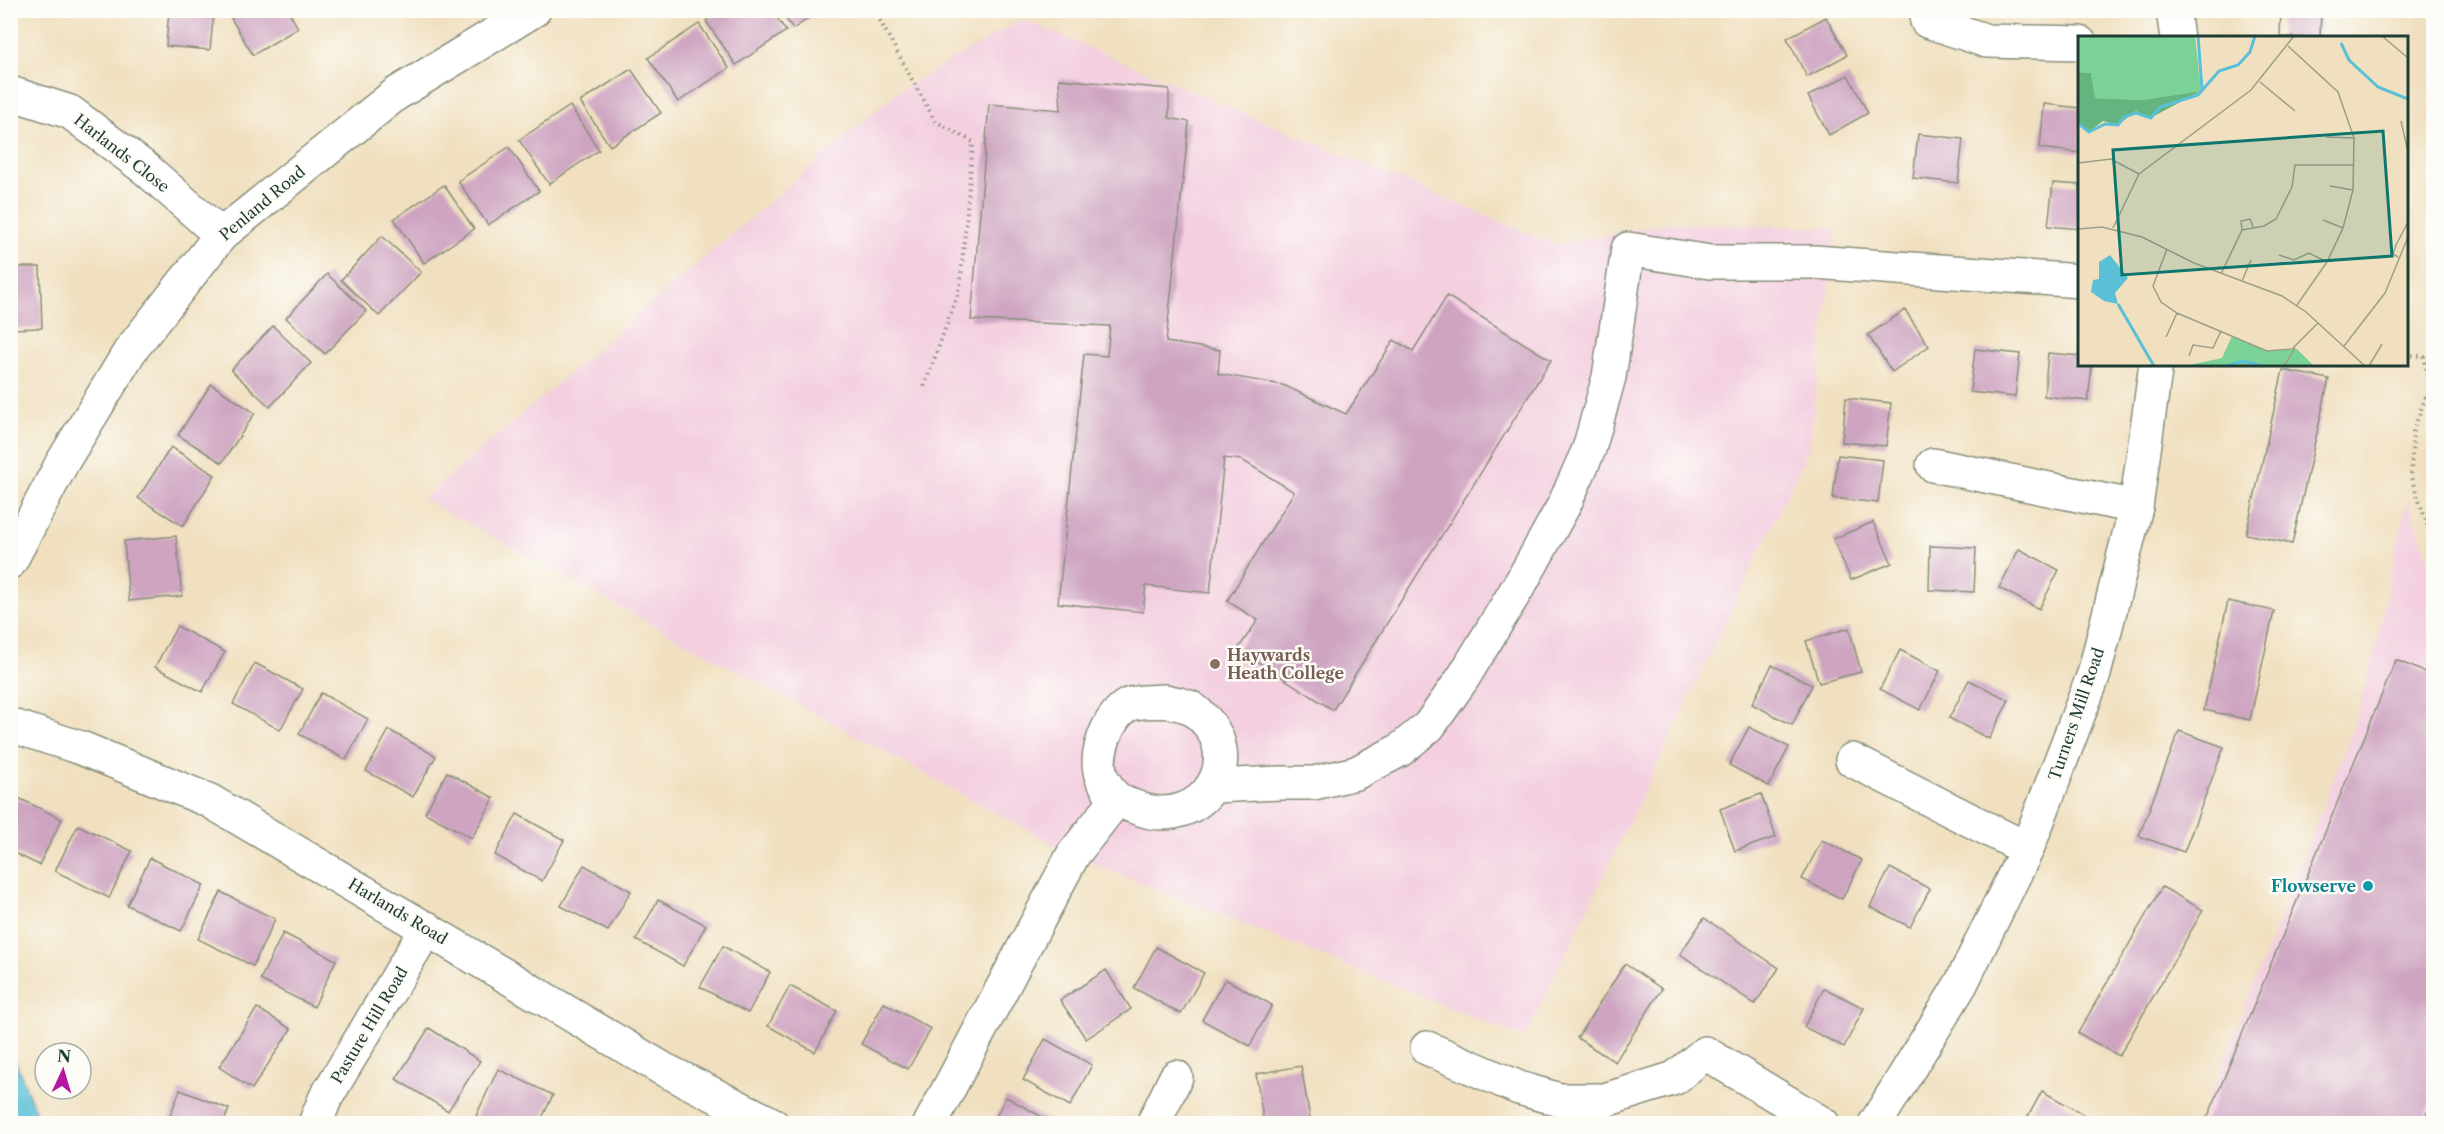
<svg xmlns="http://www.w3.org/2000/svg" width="2444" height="1134" viewBox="0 0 2444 1134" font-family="'Libre Caslon Text',serif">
<rect width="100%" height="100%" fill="#fdfcf7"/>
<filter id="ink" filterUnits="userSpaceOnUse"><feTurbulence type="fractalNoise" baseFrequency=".0167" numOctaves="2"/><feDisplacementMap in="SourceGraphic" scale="12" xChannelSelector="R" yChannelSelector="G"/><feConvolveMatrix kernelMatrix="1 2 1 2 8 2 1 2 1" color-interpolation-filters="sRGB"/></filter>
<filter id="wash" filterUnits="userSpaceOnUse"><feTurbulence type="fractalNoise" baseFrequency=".008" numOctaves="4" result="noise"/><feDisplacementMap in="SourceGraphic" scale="24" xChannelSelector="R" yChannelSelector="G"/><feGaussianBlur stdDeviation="1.35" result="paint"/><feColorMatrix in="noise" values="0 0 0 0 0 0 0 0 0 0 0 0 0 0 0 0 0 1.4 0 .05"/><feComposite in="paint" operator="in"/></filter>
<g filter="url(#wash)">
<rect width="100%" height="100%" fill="#f0e0c0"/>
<!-- built -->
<g fill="#f3cfe0">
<path d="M1022,19L1555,245L1669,223L1836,228L1809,449L1525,1038L1073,855L423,499L899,91Z"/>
<path d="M2407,499L2434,573L2433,1123L2198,1124L2203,1115L2353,729L2375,649Z"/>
</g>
<!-- water -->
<path fill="#59c0d7" stroke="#3c7e86" stroke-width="1.5" d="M10,1055L14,1058L40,1123H11Z"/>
<g id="blocks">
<!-- building -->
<g fill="#cea4c1">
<path d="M169,10H214L210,50L166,46Z"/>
<path d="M226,10H288L298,28L253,55Z"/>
<path d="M721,10H772L786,31L736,65L706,21Z"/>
<path d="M780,10H820L793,29Z"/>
<path d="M2281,10H2321L2320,38L2280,37Z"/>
<path d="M1826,17L1847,55L1807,77L1787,38Z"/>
<path d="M699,24L729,68L678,102L648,58Z"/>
<path d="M631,69L661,113L610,146L580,102Z"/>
<path d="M1848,75L1868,113L1829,135L1808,96Z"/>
<path d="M1059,79L1169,89V118L1189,122L1166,342L1220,350L1218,374L1283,385L1346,414L1394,340L1413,351L1447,296L1551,360L1333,710L1238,649L1258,620L1227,601L1294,492L1242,460L1224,458L1210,593L1146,586L1143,612L1058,603L1084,354L1107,356L1110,326L971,320L989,104L1061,110Z"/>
<path d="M2044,104L2080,108V153L2040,148Z"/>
<path d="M570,106L599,150L549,184L519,140Z"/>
<path d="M1918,134L1963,139L1958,183L1913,178Z"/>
<path d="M509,147L539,191L488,225L458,181Z"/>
<path d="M2053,183L2080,185V229L2048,226Z"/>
<path d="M444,185L474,229L424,263L394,219Z"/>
<path d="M382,236L421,272L379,316L341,280Z"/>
<path d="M10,267H40L42,328L10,329Z"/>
<path d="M327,274L366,311L325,354L286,318Z"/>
<path d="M1905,310L1929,346L1892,372L1868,335Z"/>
<path d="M273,326L311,363L270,407L231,370Z"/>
<path d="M1975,349L2020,354L2015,397L1970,392Z"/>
<path d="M2048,353L2080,356V364H2092L2088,401L2044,396Z"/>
<path d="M2283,370L2329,379L2292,544L2246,534Z"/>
<path d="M211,384L255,413L222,463L178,435Z"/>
<path d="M1846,398L1891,403L1886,446L1842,442Z"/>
<path d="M171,447L215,475L183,526L138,498Z"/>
<path d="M1838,455L1883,460L1878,503L1833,498Z"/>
<path d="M1873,522L1892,563L1851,580L1833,539Z"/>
<path d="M176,536L182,596L129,601L124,541Z"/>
<path d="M1930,546L1976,548L1974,592L1929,590Z"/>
<path d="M2019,549L2059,570L2039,609L1999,588Z"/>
<path d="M2228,601L2274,611L2250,720L2204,710Z"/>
<path d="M177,626L225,652L202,692L155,667Z"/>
<path d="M1849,628L1861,672L1819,683L1806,641Z"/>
<path d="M1900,650L1940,671L1920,710L1880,689Z"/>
<path d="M2396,660L2434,676V1097L2422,1124H2203L2210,1112Z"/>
<path d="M255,663L303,689L280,730L233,704Z"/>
<path d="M1772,665L1812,685L1792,725L1752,704Z"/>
<path d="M1969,680L2009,700L1989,739L1949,718Z"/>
<path d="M321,693L368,719L346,760L299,734Z"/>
<path d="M1749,727L1789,747L1769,786L1729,765Z"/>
<path d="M389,730L436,756L413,797L366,771Z"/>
<path d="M2179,731L2224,747L2184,852L2139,836Z"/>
<path d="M447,772L494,798L472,838L425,813Z"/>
<path d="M10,794L62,819L39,865L10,851Z"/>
<path d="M1761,794L1776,837L1735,851L1720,809Z"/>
<path d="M517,814L564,840L542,881L495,855Z"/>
<path d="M78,825L132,851L109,898L55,871Z"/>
<path d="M1822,840L1862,860L1842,899L1802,879Z"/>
<path d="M150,858L204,885L181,931L127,905Z"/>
<path d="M584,865L631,891L608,931L561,906Z"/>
<path d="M1890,868L1930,889L1910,927L1870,907Z"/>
<path d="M2162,887L2203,910L2119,1056L2078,1033Z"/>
<path d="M221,892L275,919L253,966L198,939Z"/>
<path d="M658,900L706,925L683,966L636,940Z"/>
<path d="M1704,918L1779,968L1755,1004L1680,954Z"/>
<path d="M283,933L336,960L314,1007L260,980Z"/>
<path d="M723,946L770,972L748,1013L700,987Z"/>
<path d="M1156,947L1204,973L1181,1014L1134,988Z"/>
<path d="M1625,964L1662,989L1615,1062L1577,1038Z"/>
<path d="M1106,970L1131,1009L1086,1039L1060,1000Z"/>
<path d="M1225,979L1272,1005L1250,1046L1202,1020Z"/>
<path d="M790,986L837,1011L815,1052L768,1026Z"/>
<path d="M1824,988L1864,1008L1844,1047L1804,1027Z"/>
<path d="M884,1003L931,1029L908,1069L861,1044Z"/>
<path d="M257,1008L291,1029L252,1089L219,1067Z"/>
<path d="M429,1028L480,1061L448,1111L396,1079Z"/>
<path d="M1045,1039L1092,1065L1070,1106L1023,1080Z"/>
<path d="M1301,1066L1310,1119L1285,1124H1264L1256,1074Z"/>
<path d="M498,1069L553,1095L539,1124H492L476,1116Z"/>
<path d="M180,1090L229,1109L223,1124H167Z"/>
<path d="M2042,1091L2083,1114L2078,1124H2024Z"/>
<path d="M1006,1097L1055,1124H992Z"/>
</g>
</g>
</g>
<g filter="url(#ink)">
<use href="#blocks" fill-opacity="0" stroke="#888e7a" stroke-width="1.5"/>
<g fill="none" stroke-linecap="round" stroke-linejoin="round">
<defs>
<g id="minor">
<path d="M2173,10L2177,38"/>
<path d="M1927,21L1987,41L2080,43"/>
<path d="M10,93L70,112L146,169L221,235"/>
<path d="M1933,465L2136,507"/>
<path d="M10,562L62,463L130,351L221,235L396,94L534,10"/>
<path d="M1165,701C1173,703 1184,704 1191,708C1256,752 1203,836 1135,807C1123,803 1116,800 1109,790C1107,786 1104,782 1102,778C1093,756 1108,716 1128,705C1137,701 1155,702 1165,701Z"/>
<path d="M10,725L81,748L210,801L663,1069L772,1124"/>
<path d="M1852,760L2027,849"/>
<path d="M1215,786L1281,783H1314L1356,773L1400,750L1429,726L1463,678L1523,579L1564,505L1589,449L1609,377L1628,249L1710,262H1814L2080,281"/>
<path d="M1427,1048L1519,1088L1560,1100H1605L1675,1078L1705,1053L1823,1124"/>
<path d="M315,1124L325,1099L427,928"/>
<path d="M930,1124L1073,855L1116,800"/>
<path d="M1153,1124L1176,1077"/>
<path d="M1875,1124L1961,984L2027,849L2094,674L2136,507L2156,364"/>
</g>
</defs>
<!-- minor casing -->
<use href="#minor" stroke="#888e7a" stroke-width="36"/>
<!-- path -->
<g stroke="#888e7a" stroke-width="4" stroke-dasharray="1.5 4.5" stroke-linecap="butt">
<path d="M874,10L935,121L973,142L960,288L924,387"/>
<path d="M2406,355L2424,356L2429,389L2413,430L2411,477L2434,545"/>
</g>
<!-- minor -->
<use href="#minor" stroke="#fff" stroke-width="33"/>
</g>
</g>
<!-- markers -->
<circle fill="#8d6e63" stroke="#fdfcf7" stroke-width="2" cx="1215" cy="664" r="6"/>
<circle fill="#0f9aa8" stroke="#fdfcf7" stroke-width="2" cx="2368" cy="886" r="6"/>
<g text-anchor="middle" stroke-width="5" stroke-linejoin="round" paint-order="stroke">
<!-- street labels -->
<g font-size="16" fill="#1f3d34" stroke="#fdfcf7">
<text transform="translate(122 153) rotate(38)" y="6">Harlands Close</text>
<text transform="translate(262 203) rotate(-40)" y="6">Penland Road</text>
<text transform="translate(2076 714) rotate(-71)" y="6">Turners Mill Road</text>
<text transform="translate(398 911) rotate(31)" y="6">Harlands Road</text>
<text transform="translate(369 1025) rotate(-59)" y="6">Pasture Hill Road</text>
</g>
<!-- education labels -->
<g font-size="16" font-weight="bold" fill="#785e54" stroke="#fdfcf7" text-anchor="start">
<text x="1227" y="661">Haywards<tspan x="1227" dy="18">Heath College</tspan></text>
</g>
<!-- culture labels -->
<g font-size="16" font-weight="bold" fill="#0d838f" stroke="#fdfcf7" text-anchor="end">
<text x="2356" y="892">Flowserve</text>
</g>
</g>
<!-- overview -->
<g transform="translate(2078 36)">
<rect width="330" height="330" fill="#f0e0c0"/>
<path d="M0,0H117L123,55L64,64L16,62L13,37L0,36ZM154,300L189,315L219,313L236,330H107L144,322Z" fill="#7bd297"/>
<path d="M0,36L13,37L17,62L64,64L123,55L78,79L68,82L58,75L40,89L25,85L11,96L0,89Z" fill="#64b480"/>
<path d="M32,219L50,242L37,257L40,268L26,265L13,256L15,244L21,243V226Z" fill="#59c0d7"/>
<path fill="none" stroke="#59c0d7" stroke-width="3" d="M120,0L124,53M263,7L271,24L300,51L330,63M0,87L11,96L27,88L40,89L46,81L58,77L73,82L82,71L120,59L141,35L160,29L172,16L177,0M40,268L76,330M148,330L165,325L185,330"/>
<path fill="none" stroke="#9c9f88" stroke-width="1.5" d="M304,0L330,22M210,10L260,56L276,102L275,154L265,192L249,226L219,269M182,46L217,75M323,85L330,116M248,101L276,102M0,127L33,123L61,138M252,150L275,154M245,184L265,192M35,192L61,138L173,54L216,0M0,193L24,191L64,201L116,227L204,260L228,276L287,330M164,194L186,190L198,183L214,151L217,129H276M89,213L75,250L83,266L99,277L189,315L214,313L240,287M201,219L216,224L231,217L249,226M320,221L315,218L318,209L330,186M143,238L164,194L163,185L172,183L175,191M164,245L173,224M88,301L99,277M266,310L307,257L330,201M111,320L115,309L135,312L143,295M206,330L217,312M291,330L304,308"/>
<path fill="#0f766e" fill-opacity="0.15" stroke="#0f766e" stroke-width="3" d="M305,95L314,220L44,239L35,114Z"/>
<rect width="330" height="330" fill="none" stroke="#1f3d34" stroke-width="3"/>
</g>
<!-- margin -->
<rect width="2444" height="1134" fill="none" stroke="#fdfcf7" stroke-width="36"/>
<!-- north arrow -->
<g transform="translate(63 1071) rotate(4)"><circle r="28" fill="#fdfcf7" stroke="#a4b0a9" stroke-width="1.5"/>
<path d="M0-4.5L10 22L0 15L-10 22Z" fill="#b5179e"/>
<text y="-9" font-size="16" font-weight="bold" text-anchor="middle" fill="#1f3d34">N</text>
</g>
</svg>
